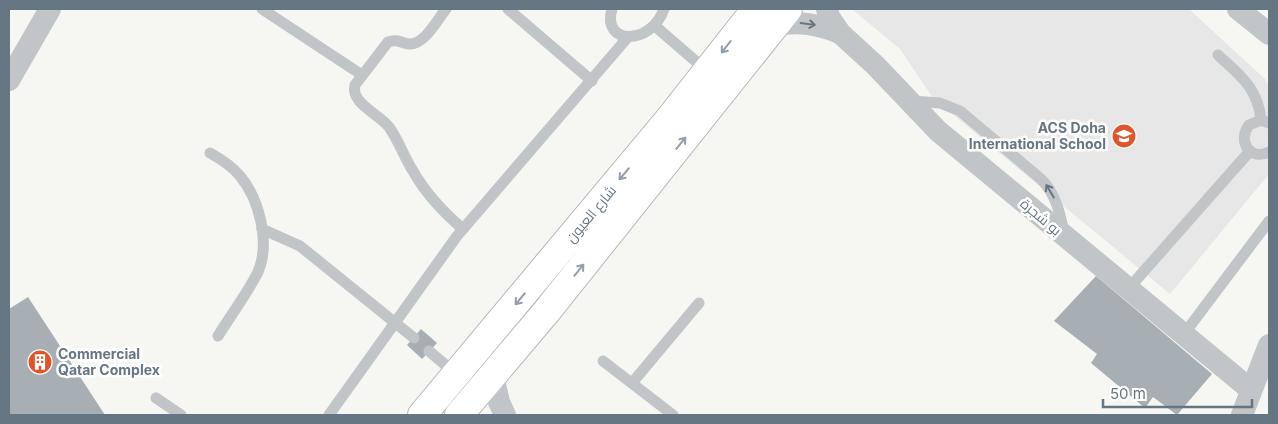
<svg xmlns="http://www.w3.org/2000/svg" width="1278" height="424" viewBox="0 0 1278 424" font-family="Inter,Cairo,sans-serif">
<rect width="100%" height="100%" fill="#f6f6f2"/>
<!-- built -->
<path fill="#e6e7e6" d="M852,9H1189L1266,80L1269,87V174L1170,294L933,98L900,49Z"/>
<!-- building -->
<g fill="#a7afb4">
<path d="M1096,276L1212,374L1177,415L1153,397L1145,408L1091,363L1097,354L1054,321Z"/>
<path d="M28,297L105,415H9V309Z"/>
<path d="M421,329L437,343L422,359L407,345Z"/>
</g>
<g fill="none" stroke-linecap="round" stroke-linejoin="round">
<defs>
<g id="secondary">
<path d="M422,415L671,117L756,9"/>
<path d="M459,415L547,311L788,9"/>
</g>
</defs>
<!-- secondary casing -->
<use href="#secondary" stroke="#b3b8bc" stroke-width="30"/>
<!-- lane -->
<g stroke="#c1c5c8" stroke-width="11">
<path d="M262,9L362,75"/>
<path d="M446,9C437,20 424,46 408,44C400,42 396,39 388,42L355,85C350,103 379,114 389,127C399,141 404,157 413,171C426,194 443,212 463,229"/>
<path d="M508,9L592,81"/>
<path d="M612,9C601,45 651,46 664,9"/>
<path d="M655,26L707,71"/>
<path d="M1218,55C1240,75 1258,88 1261,120"/>
<path d="M911,101L940,103L960,111L1041,179C1056,194 1060,213 1064,233"/>
<path d="M1269,123L1261,120L1249,125C1237,141 1250,161 1269,152"/>
<path d="M210,153C221,159 232,166 240,176C260,200 271,245 257,274C246,295 231,315 218,336"/>
<path d="M262,229L300,246L414,338"/>
<path d="M1129,288L1250,151"/>
<path d="M1184,334L1269,221"/>
<path d="M429,351L456,374"/>
<path d="M603,361L673,415"/>
<path d="M632,383L699,303"/>
<path d="M156,398L181,415"/>
<path d="M329,415L457,236L628,37"/>
</g>
<!-- street -->
<g stroke="#c1c5c8" stroke-width="22">
<path d="M827,9L829,17L840,33L875,65L938,131L1251,390"/>
<path d="M1238,9L1269,34"/>
<path d="M775,25C799,21 818,24 840,33"/>
<path d="M9,80L50,9"/>
<path d="M493,376L499,402L505,415"/>
<path d="M1242,415L1269,345"/>
</g>
<!-- secondary -->
<use href="#secondary" stroke="#fff" stroke-width="28"/>
</g>
<!-- one-way arrows -->
<defs><path id="oneway-shaft" d="M-6 0H5M1.5-3L5.5 0L1.5 3" fill="none" stroke-width="1.6" stroke-linecap="round" stroke-linejoin="round" transform="scale(1.25)"/></defs>
<g stroke="#657582">
<use href="#oneway-shaft" transform="translate(808 24) rotate(8)"/>
<use href="#oneway-shaft" transform="translate(1050 191) rotate(-121)"/>
</g>
<g stroke="#939ea8">
<use href="#oneway-shaft" transform="translate(726 47) rotate(128)"/>
<use href="#oneway-shaft" transform="translate(681 143) rotate(-51)"/>
<use href="#oneway-shaft" transform="translate(624 174) rotate(130)"/>
<use href="#oneway-shaft" transform="translate(579 270) rotate(-51)"/>
<use href="#oneway-shaft" transform="translate(520 299) rotate(130)"/>
</g>
<!-- icons -->
<defs>
<symbol id="school-disc" viewBox="-11 -11 22 22"><circle r="9.5" fill="#de5529" stroke="#fff"/><path d="M0-5L7-2L0 1L-7-2ZM-4 1L0 2.5L4 1V4Q0 6-4 4Z" fill="#fff"/></symbol>
<symbol id="building-disc" viewBox="-11 -11 22 22"><circle r="9.5" fill="#de5529" stroke="#fff"/><path d="M-4-6H4V6H1V3H-1V6H-4ZM-2.5-4.3h1.7v1.8h-1.7ZM.8-4.3h1.7v1.8H.8ZM-2.5-1h1.7V.8h-1.7ZM.8-1h1.7V.8H.8Z" fill="#fff"/></symbol>
</defs>
<g fill-rule="evenodd">
<use href="#school-disc" x="1110" y="122" width="28" height="28"/>
<use href="#building-disc" x="26" y="348" width="28" height="28"/>
</g>
<g text-anchor="middle" stroke-width="5" stroke-linejoin="round" paint-order="stroke">
<!-- poi labels -->
<g font-size="14" font-weight="bold" fill="#657582" stroke="#fff" text-anchor="end">
<text x="1106" y="133">ACS Doha<tspan x="1106" dy="16">International School</tspan></text>
<text x="58" y="359" text-anchor="start">Commercial<tspan x="58" dy="16">Qatar Complex</tspan></text>
</g>
<!-- street labels -->
<g font-size="14" fill="#657582" stroke="#fff">
<text transform="translate(591 214) rotate(-50)" y="5">شارع العيون</text>
<text transform="translate(1041 217) rotate(40)" y="5">بو شجرة</text>
</g>
</g>
<!-- border -->
<rect width="1278" height="424" fill="none" stroke="#657582" stroke-width="20"/>
<!-- scale -->
<path d="M1103 399v8h149v-8" fill="none" stroke="#657582" stroke-width="2.5"/>
<text x="1110" y="399" font-size="15" fill="#657582" stroke="#ffffff" stroke-width="4" paint-order="stroke">50 m</text>
</svg>
